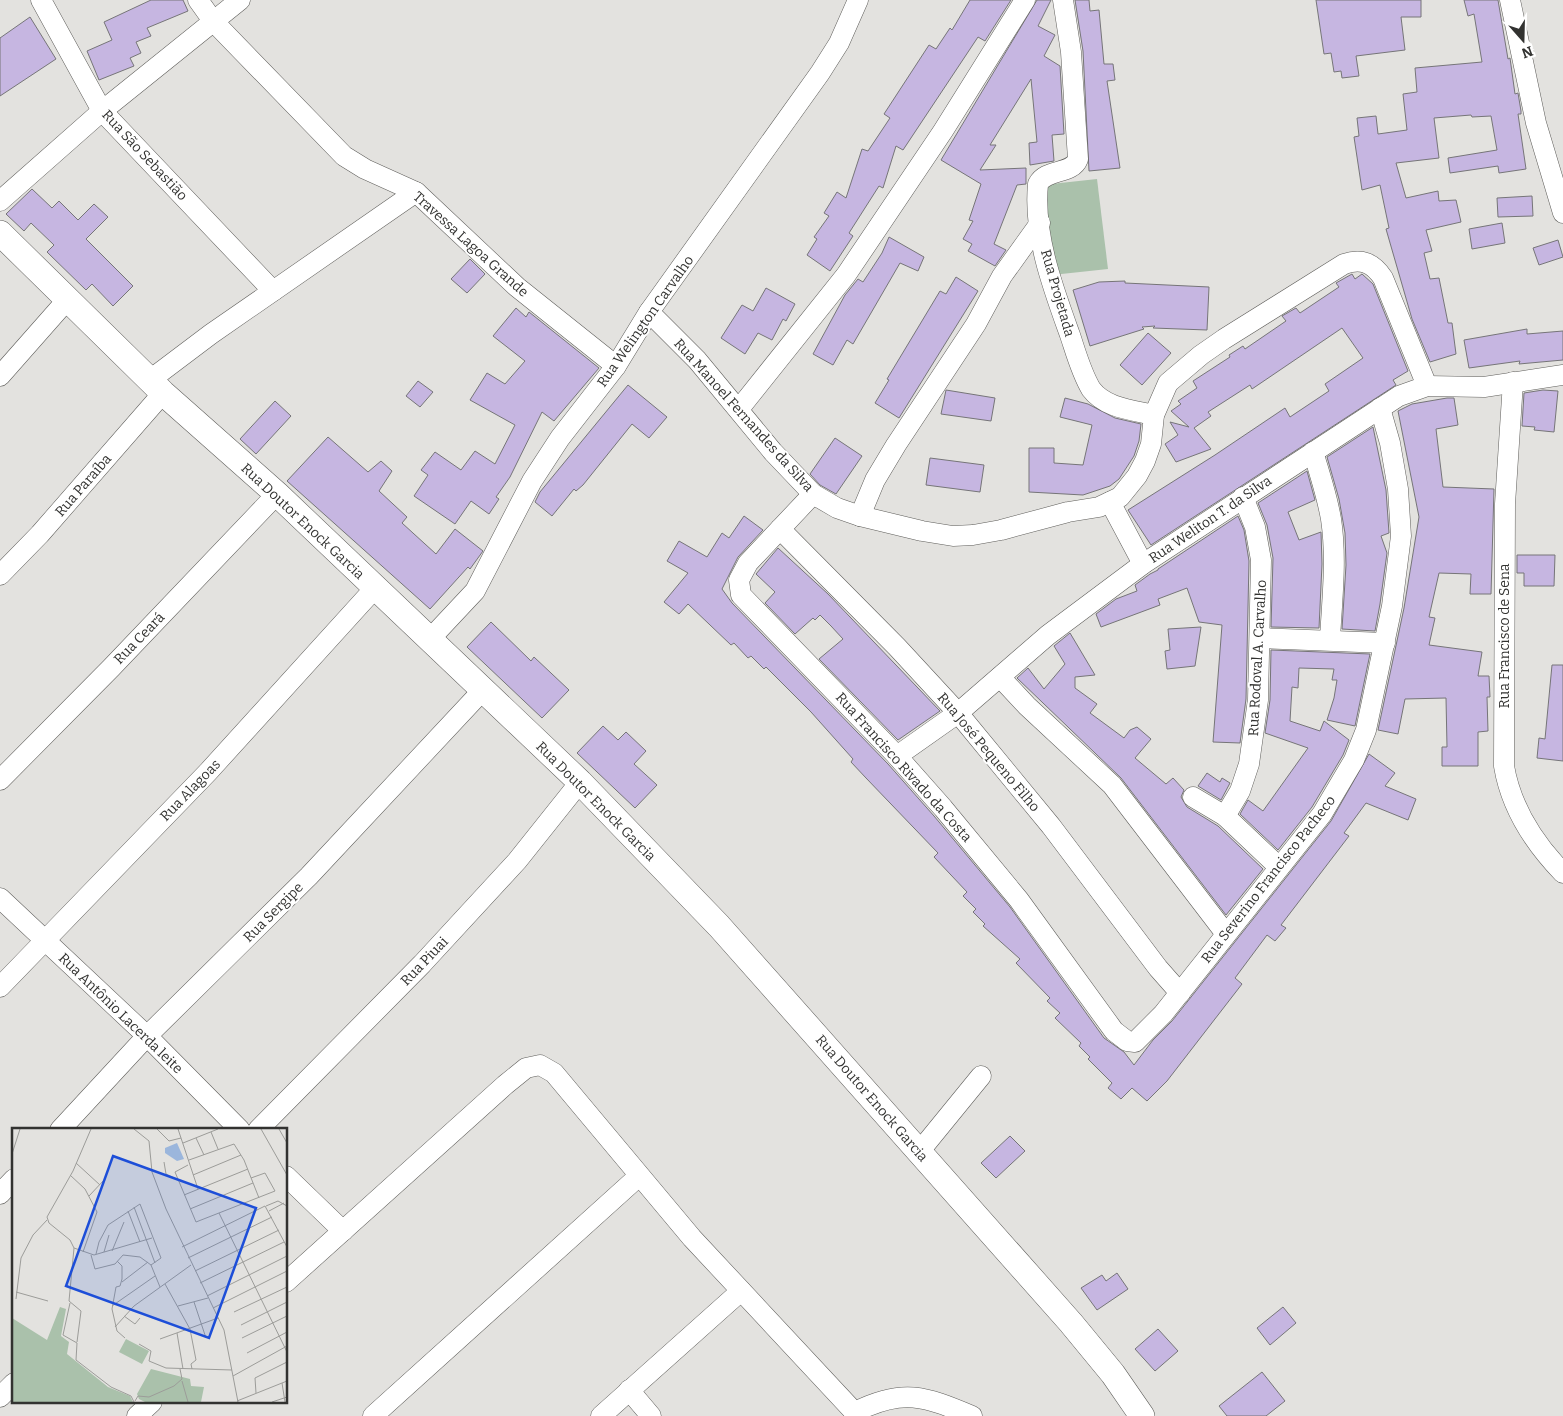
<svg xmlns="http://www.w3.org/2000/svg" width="1563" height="1416" viewBox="0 0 1563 1416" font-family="Bitter,serif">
<rect width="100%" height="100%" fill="#e3e2df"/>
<!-- green -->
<path fill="#aac1ab" d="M1097,179L1108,269L1052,275L1042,185Z"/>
<!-- building -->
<g fill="#c6b6e1" stroke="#767578">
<path d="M151,0H183L188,11L147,28L151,36L136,42L141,53L130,58L134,66L99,80L87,51L112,40L104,22Z"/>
<path d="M970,0H1011L985,41L978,37L903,150L896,146L883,188L879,186L849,233L853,236L830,271L807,255L817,239L814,237L829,216L824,213L837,192L846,198L862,149L868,151L890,118L884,114L929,45L936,49L950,28L952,30Z"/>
<path d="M1037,0H1051L1038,26L1055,35L1044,56L1060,66L1064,134L1052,135L1054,161L1030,165L1029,143L1037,142L1031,79L990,145H996L980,170L1026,168V184L1017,185L994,244L1006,250L995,266L968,251L972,244L963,239L973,221L969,220L981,184L941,160Z"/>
<path d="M1075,0H1089L1090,11L1099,10L1104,64H1113L1115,80L1107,81L1120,168L1089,171L1083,51Z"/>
<path d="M1316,0H1421V17H1401L1405,50L1356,56L1359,76L1342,78L1341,71L1334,72L1331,53L1324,54Z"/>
<path d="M1464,0H1498L1508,59L1510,58L1515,94L1518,93L1521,111V114H1518L1526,169L1499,173L1498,166L1450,173L1448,158L1497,150L1491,116L1472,117L1471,115L1434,118L1439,158L1396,163L1406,198L1438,191L1439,201L1456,200L1461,222L1426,230L1432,251L1424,253L1430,279L1439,278L1448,323H1452L1456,354L1430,362L1412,319L1386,229L1389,228L1380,185L1362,190L1354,137L1359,136L1357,118L1376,116L1378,134L1407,130L1403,94L1417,92L1415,68L1482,62L1474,14L1468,16Z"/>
<path d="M30,17L56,59L0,96V38Z"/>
<path d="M32,189L52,208L59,201L78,220L94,204L108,217L86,239L133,286L113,306L92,284L86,290L47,252L54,245L31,223L24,231L6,214Z"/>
<path d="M1532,196L1533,216L1498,217L1497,198Z"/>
<path d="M1502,223L1505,243L1472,249L1469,229Z"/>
<path d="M889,237L924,257L918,271L900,263L853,344L847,340L833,365L813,354L845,295L858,279L863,282L882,253Z"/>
<path d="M1558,240L1563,257L1539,265L1533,248Z"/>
<path d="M470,259L485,274L467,293L451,279Z"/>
<path d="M1352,274L1355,279L1362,274L1373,284L1408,371L1393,380L1396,385L1151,545L1128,510L1215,455L1285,408L1290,417L1329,391L1325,384L1363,358L1342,328L1252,389L1250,385L1208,412L1211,416L1194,428L1211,449L1176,462L1165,444L1178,435L1170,422L1189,427L1171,411L1181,404L1178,401L1197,388L1193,381L1230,357L1229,355L1243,346L1245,349L1286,321L1282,316L1296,308L1300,313L1339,287L1336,283Z"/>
<path d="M956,277L978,291L899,418L875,403L889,380L887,379L940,291L946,294Z"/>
<path d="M1125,281V283L1209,287L1207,330L1153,328L1155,326L1142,327L1144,329L1090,346L1073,290L1099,282Z"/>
<path d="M766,288L795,304L786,321L783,319L772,340L758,333L745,354L721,338L742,305L753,311Z"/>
<path d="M516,308L526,317L529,312L599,368L554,421L542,412L510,477L496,497L499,499L489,514L471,501L455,524L414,496L428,475L421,470L435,452L461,470L475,451L495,464L515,425L470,400L487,373L505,384L525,361L493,336Z"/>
<path d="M1527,329V334L1563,331V360L1519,364L1520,361L1469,368L1464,340Z"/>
<path d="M1148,333L1171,353L1142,385L1120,365Z"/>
<path d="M418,381L433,392L420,407L406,396Z"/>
<path d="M628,385L667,417L649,438L632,424L583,485L576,491L574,489L552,516L535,502L540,492Z"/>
<path d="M946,390L995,398L991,421L941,414Z"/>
<path d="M1543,390L1558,391L1554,432L1534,430L1535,427L1522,426L1524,393Z"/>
<path d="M1065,398L1088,404L1115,418L1141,424L1139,441L1134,456L1119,479L1110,486L1083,495L1029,492V448H1054V463L1083,465L1092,425L1060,417Z"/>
<path d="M1447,398H1454L1458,425L1436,429L1443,487L1494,489L1491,594H1470L1471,574L1439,573L1429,617L1435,618L1429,645L1482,652L1478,676H1489L1490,697H1487L1488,731L1478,732V766H1442V747H1447L1446,698L1405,699L1398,734L1378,730L1404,608L1419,517L1398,411L1412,404Z"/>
<path d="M275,401L291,416L256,454L240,439Z"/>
<path d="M1373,427L1386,490L1389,533L1381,536L1387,553L1380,604L1375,631L1342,629L1346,565L1345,533L1339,499L1327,457Z"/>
<path d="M328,437L368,472L381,461L392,471L379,491L407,517L402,523L436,554L455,529L483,551L470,569L468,567L430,609L287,481Z"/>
<path d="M835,438L862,456L836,494L820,485L810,474Z"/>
<path d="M930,458L984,465L980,492L926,485Z"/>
<path d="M1307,471L1315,500L1288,512L1299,540L1321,532L1322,564L1319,628L1271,627L1273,558L1267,525L1258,503Z"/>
<path d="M744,516L763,530L738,557L722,589L732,603L888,764L934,816L1010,907L1104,1038L1124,1052L1134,1065L1153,1040L1172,1021L1331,821L1369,754L1395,773L1385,786L1416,799L1408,820L1366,803L1344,833L1349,836L1281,925L1286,928L1275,941L1267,935L1235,978L1242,984L1167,1081L1147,1101L1132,1088L1121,1099L1108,1088L1112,1083L1088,1059L1090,1057L1079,1046L1081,1043L1055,1018L1060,1013L1047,1001L1050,998L1016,963L1020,959L983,926L985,924L973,912L976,909L963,896L967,892L934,857L938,853L866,778L851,762L853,759L811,712L766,667L764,669L751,656L748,658L734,643L731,645L688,604L679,614L664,602L688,573L667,561L679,541L707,557L722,533L729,538Z"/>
<path d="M1238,516L1244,530L1249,561L1246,699L1240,743L1213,742L1222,625L1199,622L1187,588L1158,599L1160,605L1101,627L1096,614L1116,599L1137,591L1135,585L1150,574L1158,570V569Z"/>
<path d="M778,548L828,594L940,711L898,740L819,659L843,639L831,626L820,615L815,620L813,618L795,634L765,603L775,592L756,574Z"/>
<path d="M1517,555H1555L1554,586H1524V573H1517Z"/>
<path d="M491,622L531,661L534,657L569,690L542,718L467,647Z"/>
<path d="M1201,627L1195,666L1167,669L1165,651L1170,650L1168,629Z"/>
<path d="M1070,633L1095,675L1075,677V688L1097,704L1090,713L1124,738L1130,730L1137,727L1151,739L1135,758L1166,784L1173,778L1184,790L1181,797L1187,807L1218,826L1263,869L1226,915L1121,778L1017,678L1028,668L1044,689L1065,664L1054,646Z"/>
<path d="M1271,650L1370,654L1355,726L1327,720L1334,698L1337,680H1332L1334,669L1299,668L1298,688L1292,687L1290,721L1320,731L1324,721L1349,740L1343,755L1312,807L1278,850L1240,814L1248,800L1263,811L1308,748L1265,733L1270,700Z"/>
<path d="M1552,665H1563V761L1537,758L1539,738L1545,739Z"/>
<path d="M603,726L618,740L626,732L646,751L634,764L657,785L635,808L577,753Z"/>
<path d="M1207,773L1220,782L1222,778L1230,783L1221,800L1198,786Z"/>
<path d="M1010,1136L1025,1151L996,1178L981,1163Z"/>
<path d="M1117,1273L1128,1289L1097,1310L1081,1288L1102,1275L1106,1281Z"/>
<path d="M1283,1307L1296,1323L1270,1345L1257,1328Z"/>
<path d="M1158,1329L1178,1351L1155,1371L1135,1349Z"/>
<path d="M1262,1372L1285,1401L1266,1416H1227L1219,1406Z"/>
</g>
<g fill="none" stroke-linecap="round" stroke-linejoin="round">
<defs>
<g id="minor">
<path d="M41,0L102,111L273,291"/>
<path d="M198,0L213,21L344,156L365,169L416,192L517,287L616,366"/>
<path d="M1063,0L1071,52L1078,159C1072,175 1046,168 1038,184C1033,235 1053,288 1070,335C1076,353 1081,372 1091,389C1105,408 1132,410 1154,415"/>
<path d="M1510,0L1536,123L1563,213"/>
<path d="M0,201L102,111L240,0"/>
<path d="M649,312L697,360L773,452L813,494L837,508L860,516L922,531L953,536L973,535L1001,530L1068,512L1099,507L1120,497L1137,476L1145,461L1151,444L1154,415L1168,383L1201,355L1224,339L1344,264C1362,258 1373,263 1383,278L1427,386"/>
<path d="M0,376L67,300"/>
<path d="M150,380L211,334L416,192"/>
<path d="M1513,382L1505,504L1504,766C1511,808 1534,843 1563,873"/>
<path d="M739,409L846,275L943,131L1025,0"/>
<path d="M1313,452C1320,474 1327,496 1331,519C1337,559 1332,600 1330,639"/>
<path d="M813,494L748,563L739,580L741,595L897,756L943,808L1019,900L1114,1031L1127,1041L1135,1042L1163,1014L1322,814L1354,760L1366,730L1392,606L1401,536L1398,489L1390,443L1380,408"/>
<path d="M1110,502L1143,564"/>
<path d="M860,516L875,480L896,445L976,324L1002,276L1040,223"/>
<path d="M780,529L897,647L958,713L1051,826L1158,968L1180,993"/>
<path d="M0,575L40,534L163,393"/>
<path d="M1260,638L1385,643"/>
<path d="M430,639L475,591L532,481L560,438L616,366L649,312L820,73L839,43L858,0"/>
<path d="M1000,677L1027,706L1112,785L1226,934"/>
<path d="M897,756L958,713L1048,635L1143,564L1399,396L1427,386L1484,387L1563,375"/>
<path d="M0,780L111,668L277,494"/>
<path d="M1193,797L1225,816L1279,867"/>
<path d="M1225,816L1240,791L1249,764L1258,700L1261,560L1255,527L1243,497"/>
<path d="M0,898L147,1036L240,1130"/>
<path d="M0,987L208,772L375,588"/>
<path d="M60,1130L147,1036L309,876L482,691"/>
<path d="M258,1130L422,964L517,861L580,782"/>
<path d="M919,1152L981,1076"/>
<path d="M286,1176L343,1231"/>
<path d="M0,1194L14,1179"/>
<path d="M286,1282L505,1085L526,1068L540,1065L554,1073L692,1238L858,1416"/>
<path d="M629,1390L651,1416"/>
<path d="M0,1397L14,1383"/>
<path d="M855,1412C903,1388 924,1396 972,1416"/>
<path d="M137,1416L152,1402"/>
<path d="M373,1416L639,1176"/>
<path d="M601,1416L741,1291"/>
</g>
<path id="tertiary" d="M0,233L163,393L277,494L580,782L719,926L1071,1323L1113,1374L1142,1416"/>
</defs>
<!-- minor casing -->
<use href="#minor" stroke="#5f5e5b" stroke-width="21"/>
<!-- tertiary casing -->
<use href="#tertiary" stroke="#5f5e5b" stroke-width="26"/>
<!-- minor -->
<use href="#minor" stroke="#fff" stroke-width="20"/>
<!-- tertiary -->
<use href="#tertiary" stroke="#fff" stroke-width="25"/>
</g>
<g text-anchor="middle" stroke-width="4" stroke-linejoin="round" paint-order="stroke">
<!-- street labels -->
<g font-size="14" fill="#323230" stroke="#fff">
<text transform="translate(145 155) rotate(47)" y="5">Rua São Sebastião</text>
<text transform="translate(471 244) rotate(42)" y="5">Travessa Lagoa Grande</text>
<text transform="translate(1058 293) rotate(74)" y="5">Rua Projetada</text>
<text transform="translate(645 321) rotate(-55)" y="5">Rua Welington Carvalho</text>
<text transform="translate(744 415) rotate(48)" y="5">Rua Manoel Fernandes da Silva</text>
<text transform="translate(83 485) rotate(-49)" y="5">Rua Paraíba</text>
<text transform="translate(1210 519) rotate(-34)" y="5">Rua Weliton T. da Silva</text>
<text transform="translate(303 521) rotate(43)" y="5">Rua Doutor Enock Garcia</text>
<text transform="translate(1504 636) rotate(-90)" y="5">Rua Francisco de Sena</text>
<text transform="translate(139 638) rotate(-46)" y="5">Rua Ceará</text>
<text transform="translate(1257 658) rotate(-87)" y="5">Rua Rodoval A. Carvalho</text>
<text transform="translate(989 752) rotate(50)" y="5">Rua José Pequeno Filho</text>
<text transform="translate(904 767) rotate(48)" y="5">Rua Francisco Rivado da Costa</text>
<text transform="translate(190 790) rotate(-46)" y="5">Rua Alagoas</text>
<text transform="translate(596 801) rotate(45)" y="5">Rua Doutor Enock Garcia</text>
<text transform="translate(1268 879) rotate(-52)" y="5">Rua Severino Francisco Pacheco</text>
<text transform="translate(273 912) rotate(-45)" y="5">Rua Sergipe</text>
<text transform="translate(424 961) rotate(-46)" y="5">Rua Piuai</text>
<text transform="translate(121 1013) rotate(44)" y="5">Rua Antônio Lacerda leite</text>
<text transform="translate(872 1098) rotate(49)" y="5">Rua Doutor Enock Garcia</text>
</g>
</g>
<!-- overview -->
<g transform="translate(12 1128)">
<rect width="275" height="275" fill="#e3e2df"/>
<path d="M48,179L54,181L49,208L57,214L55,226L96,259L118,268L121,274H0V190L35,212ZM114,211L137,223L130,236L107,224ZM139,241L178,251L179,258L192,259L189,274H133L127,271L125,266Z" fill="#aac1ab"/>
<path d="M165,15L172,31L165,33L153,25V20Z" fill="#9bb6dc"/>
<path fill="none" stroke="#9c9c99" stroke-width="1" d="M122,1L137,13L140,44L154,81L212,202L226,274M145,1L157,13L169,10M166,1L186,61M249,1L275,47M267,1L275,15M199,4L206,21M184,10L192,27M171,15L206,1M0,26L8,1M177,32L222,16L232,32L247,70M152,34L154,46L166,52M64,35L88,57M176,37L163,44L184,94L263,63L253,45L239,50M58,47L73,61L85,84L71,124M181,47L229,27M172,67L236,41M77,68L92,52M254,78L266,73L275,78M122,79L143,135M178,81L241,55M116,83L128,114M257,83L272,75M207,85L275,224M170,119L253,78L275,119M62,120L58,112L37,95L35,89L61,43L79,1M62,120L57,173L69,183L65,214M62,120L82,127L140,110M100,123L112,94M92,124L97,107M84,126L87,114L96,97L128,76L149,130L139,137M79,127L83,141L103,136L111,127L128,129L139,137L148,159M176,130L260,89M105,133L110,138V151L108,158L104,159L100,181L105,203L113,210M183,143L267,102M110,154L136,134M188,155L272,114M153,156L178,201L184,232L179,236L180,241M4,164L36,173M195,168L275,128M4,171L9,130L21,107L35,92M182,174L194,210M58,175L51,207L65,215L64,232L99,259L119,268L122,274M100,178L143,148M166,178L196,170M201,180L275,143M222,184L275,159M112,188L123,196L128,190M229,197L275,174M103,199L122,178L179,137M165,205L171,241M230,210L275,188M148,211L206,190M127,216L139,223L137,233L154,240L220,242M235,225L275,204M221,248L275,218M170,253L176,274M270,255L273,274M244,265L243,250L275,234M123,273L126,268L137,269L162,258L170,251L168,241M225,273L275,253M260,274L275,269"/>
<path fill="#1d4ed8" fill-opacity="0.15" stroke="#1d4ed8" stroke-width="2.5" d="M101,28L244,80L197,210L54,158Z"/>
<rect width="275" height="275" fill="none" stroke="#323230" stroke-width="2.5"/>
</g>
<!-- north arrow -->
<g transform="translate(1523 40) rotate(160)" stroke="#ffffff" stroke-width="4" paint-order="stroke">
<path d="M0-4L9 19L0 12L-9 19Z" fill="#323230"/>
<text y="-8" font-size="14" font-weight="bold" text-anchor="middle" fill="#323230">N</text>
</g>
</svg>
